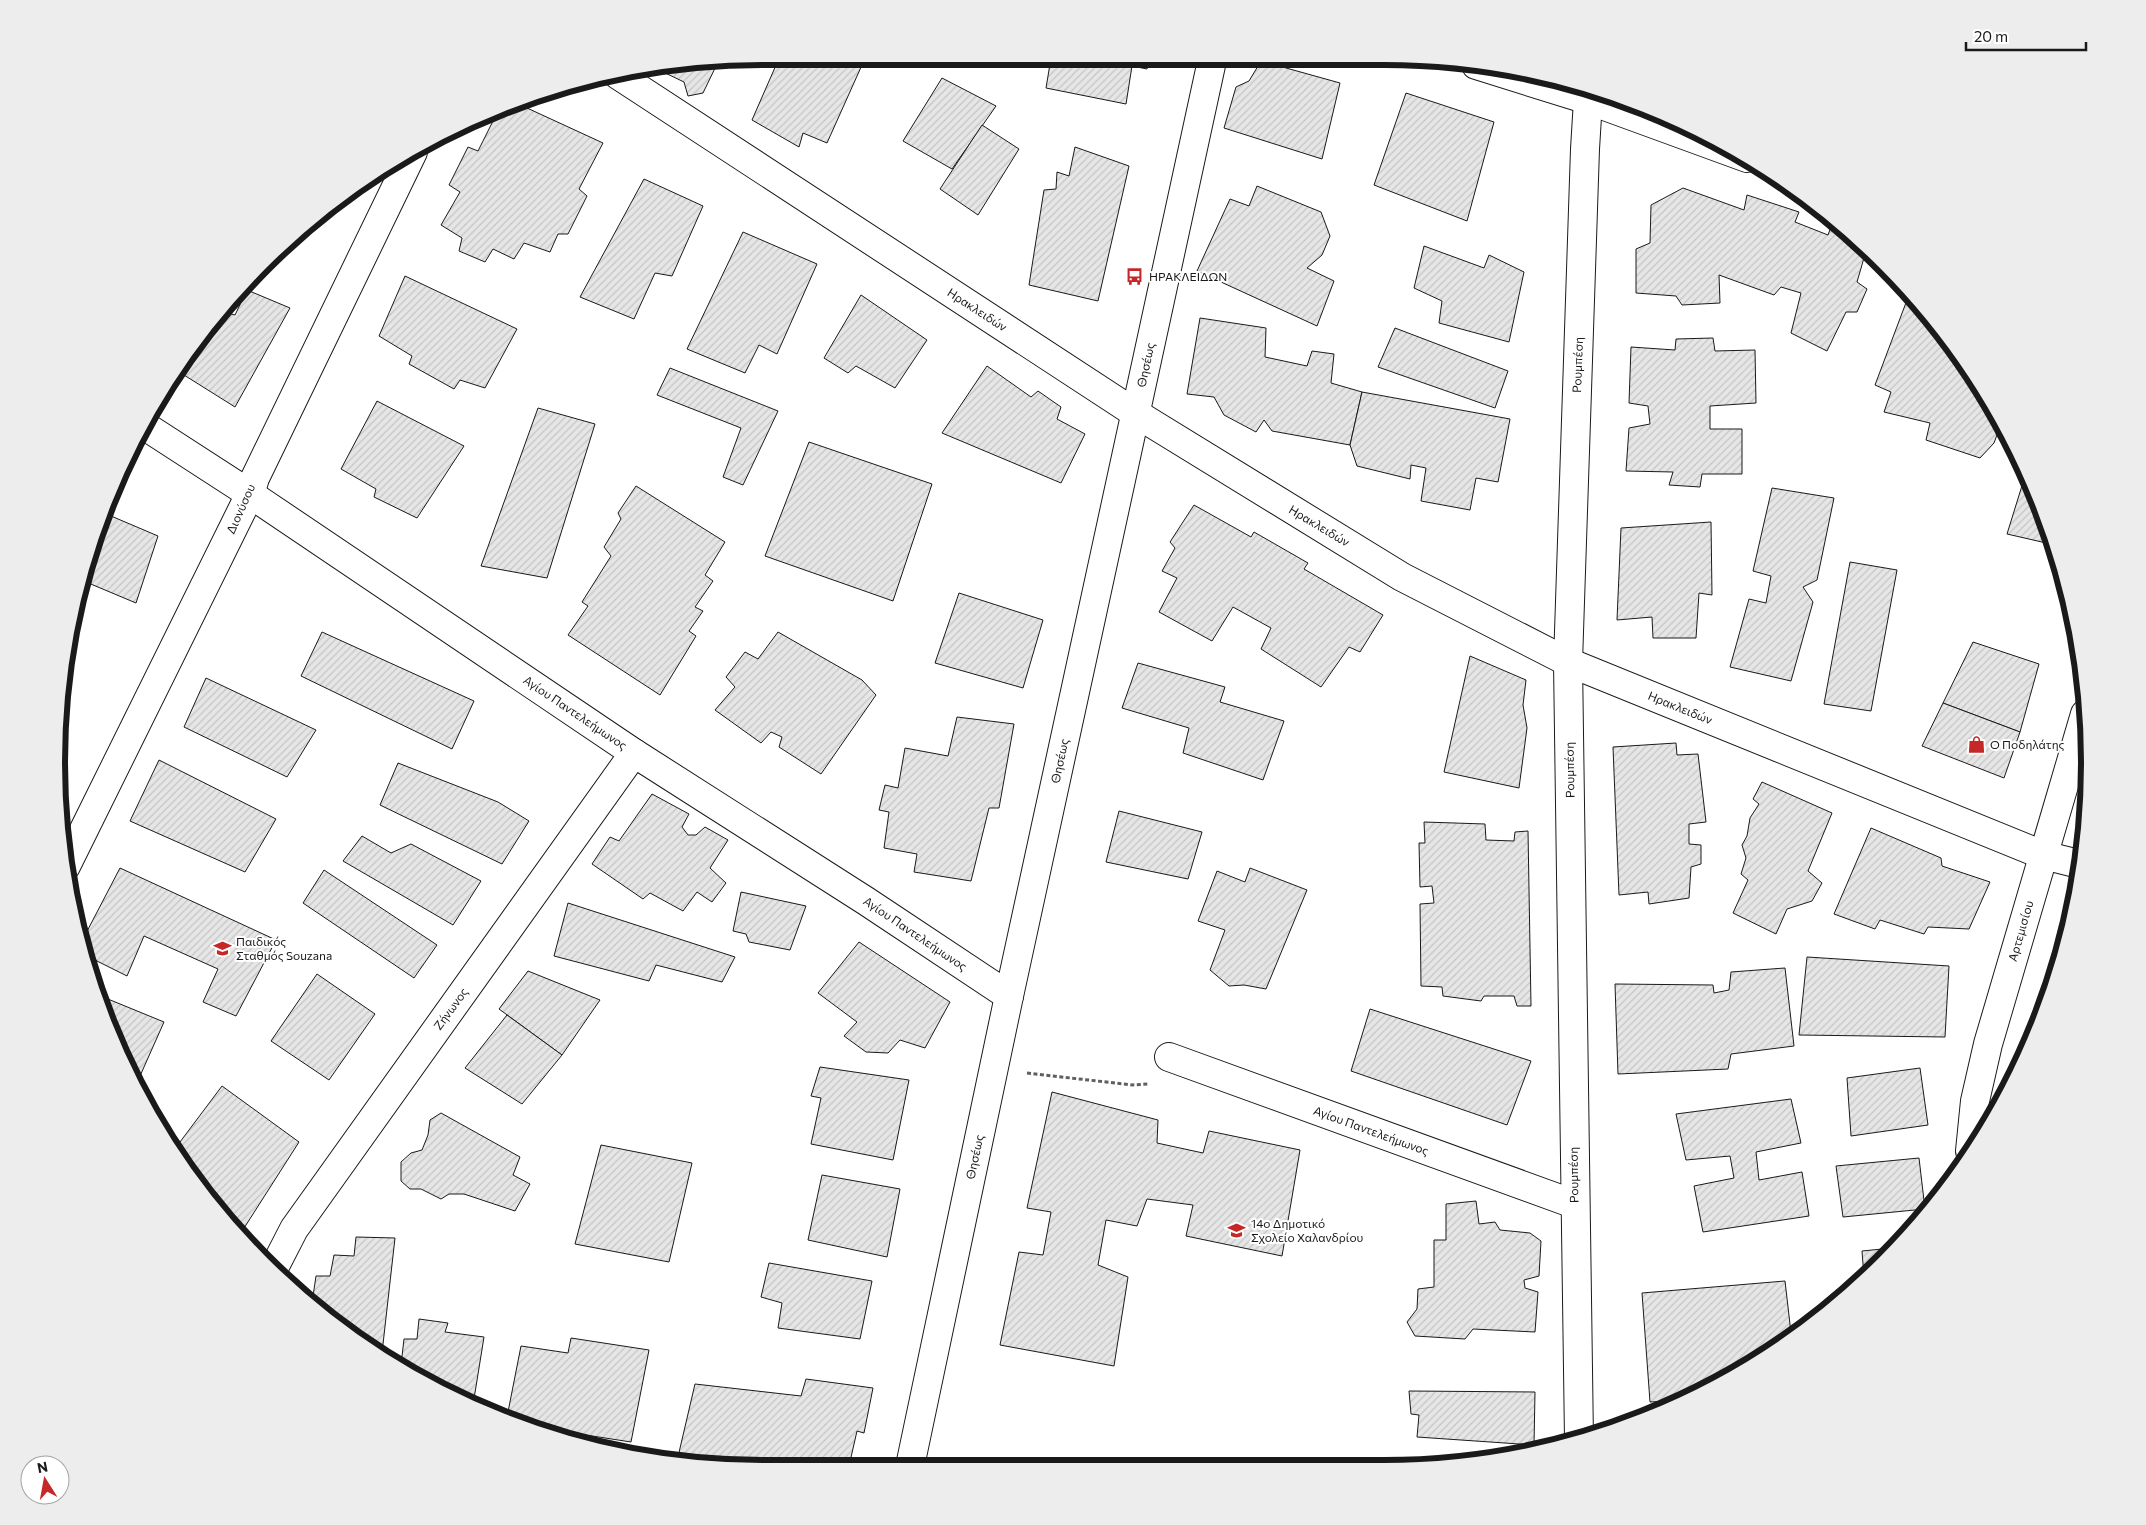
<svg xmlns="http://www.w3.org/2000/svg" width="2146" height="1525" viewBox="0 0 2146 1525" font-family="Commissioner,sans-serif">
<defs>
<pattern id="building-hatch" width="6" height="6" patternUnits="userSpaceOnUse" patternTransform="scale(1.25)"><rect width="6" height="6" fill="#e6e6e6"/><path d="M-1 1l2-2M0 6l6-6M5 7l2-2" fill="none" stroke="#c5c5c5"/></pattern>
</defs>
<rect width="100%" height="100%" fill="#fff"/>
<!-- building -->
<g fill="url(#building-hatch)" stroke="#1a1a1a">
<path d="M780,56H866L827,143L803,133L799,147L752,120Z"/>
<path d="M1066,56H1150L1147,69L1132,66L1126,104L1046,88L1050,64L1064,67Z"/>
<path d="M1261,61L1340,83L1322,159L1224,128L1236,87L1249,81Z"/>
<path d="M718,62L703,93L688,96L684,82L659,70Z"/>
<path d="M942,78L996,106L952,169L903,141Z"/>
<path d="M1406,93L1494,122L1467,221L1374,185Z"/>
<path d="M514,102L603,143L579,189L587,196L568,234H558L550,252L524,243L514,259L493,249L485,262L459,251L462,238L441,225L460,192L449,185L468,147L478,151L500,107Z"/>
<path d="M982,125L1019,149L978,215L940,189Z"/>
<path d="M1075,147L1129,166L1098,301L1029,285L1044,190L1056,189L1057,172L1069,176Z"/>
<path d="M644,179L703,206L672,276L655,273L634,319L580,297Z"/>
<path d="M1257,186L1321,212L1330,236L1322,255L1307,268L1334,281L1317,326L1197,271L1230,199L1249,206Z"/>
<path d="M1683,188L1744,210L1747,195L1799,212L1795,222L1828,235L1832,224L1841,228L1866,251L1857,282L1867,289L1857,312H1846L1827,351L1791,333L1801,293L1781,287L1774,295L1719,275L1720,303L1682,305L1676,296L1636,293V249L1650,243L1651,205Z"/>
<path d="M743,232L817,264L777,354L759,345L745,373L687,349Z"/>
<path d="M1424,246L1484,268L1489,255L1524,272L1509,342L1439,323L1442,301L1414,288Z"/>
<path d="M405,276L517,329L485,388L460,380L454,389L409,364L412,356L379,336Z"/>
<path d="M247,290L290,308L235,407L176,370L220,311L235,315Z"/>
<path d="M1910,292L1997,414L1991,420L2001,424L1994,443L1980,458L1926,440L1930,423L1884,412L1891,392L1875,385Z"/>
<path d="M861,295L927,340L895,388L856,366L848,373L824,358Z"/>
<path d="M1200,318L1266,328L1265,357L1307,366L1312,351L1334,354L1331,383L1362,392L1350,445L1272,431L1264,420L1256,432L1224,415L1214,397L1187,394Z"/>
<path d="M1395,328L1508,371L1495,408L1378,367Z"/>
<path d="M1713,338L1715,351L1755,350L1756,403L1710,406V429H1742V474H1702L1700,487L1669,485L1673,472L1626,471L1629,428L1650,424L1648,406L1629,403L1631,347L1675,350L1676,339Z"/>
<path d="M987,366L1031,397L1038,391L1061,407L1057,419L1085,434L1061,483L942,433Z"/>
<path d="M670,368L778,411L743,485L723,477L741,428L657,395Z"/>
<path d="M1362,392L1510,419L1498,482L1476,478L1470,510L1421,501L1426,468L1411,465L1410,479L1357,466L1350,445Z"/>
<path d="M377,401L464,446L417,518L374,497L376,489L341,469Z"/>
<path d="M538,408L595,424L547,578L481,566Z"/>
<path d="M809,442L932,484L893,601L765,556Z"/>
<path d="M2025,476L2052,535L2055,545L2007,534Z"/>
<path d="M636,486L725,542L705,575L713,581L695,607L703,611L689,631L696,636L660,695L568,635L588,606L582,602L611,556L604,547L621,519L618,513Z"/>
<path d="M1772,488L1834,498L1817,580L1803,587L1813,602L1791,681L1730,667L1749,599L1766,603L1771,576L1753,571Z"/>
<path d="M1194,505L1251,537L1254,532L1308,563L1304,569L1383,615L1360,652L1349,647L1321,687L1261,649L1271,628L1233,607L1212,641L1159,612L1177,578L1162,571L1175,548L1170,542Z"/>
<path d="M104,513L158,536L136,603L86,582Z"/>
<path d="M1711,522L1712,595L1699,593L1696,638H1653L1652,617L1617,620L1621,528Z"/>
<path d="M1850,562L1897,570L1871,711L1824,704Z"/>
<path d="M959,593L1043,620L1023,688L935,663Z"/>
<path d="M322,632L474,701L452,749L301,676Z"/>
<path d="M778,632L862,680L876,695L821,774L779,747L782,737L771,732L761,743L715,710L735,687L726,677L745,652L758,659Z"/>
<path d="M1973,642L2039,664L2020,732L1943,703Z"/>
<path d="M1470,656L1526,680L1523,705L1527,728L1519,788L1444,772Z"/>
<path d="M1138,663L1225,687L1220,702L1284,721L1263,780L1183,753L1189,728L1122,708Z"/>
<path d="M206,678L316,730L287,777L184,727Z"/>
<path d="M1943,703L2020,732L2004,778L1922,746Z"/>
<path d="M957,717L1014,724L999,808H989L971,881L914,872L917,854L884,848L889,812L879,810L885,785L898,788L905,748L948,756Z"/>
<path d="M1676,743L1677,755L1698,754L1706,822L1689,824V844L1701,845V864L1691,867L1689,898L1649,904L1648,892L1619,895L1613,747Z"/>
<path d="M159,760L276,819L245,872L130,821Z"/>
<path d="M398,763L498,802L529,821L502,864L380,805Z"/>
<path d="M1762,782L1832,813L1808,871L1822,883L1812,901L1787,909L1776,934L1733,913L1748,880L1741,874L1746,858L1742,845L1747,836L1750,818L1759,804L1753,799Z"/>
<path d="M652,794L689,814L682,827L688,835H696L705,827L728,840L710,868L726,883L712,902L697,892L683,911L650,893L643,899L592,864L610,837L619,841Z"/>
<path d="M1119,811L1202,832L1188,879L1106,862Z"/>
<path d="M1424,822L1485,824L1486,840L1514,841L1515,832L1528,831L1531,1006H1517L1514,996H1484L1481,1001L1443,996L1442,987L1421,986L1420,904L1434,903L1432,886L1420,887L1419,843H1425Z"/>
<path d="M1871,828L1941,858L1942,866L1990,882L1969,929L1928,927L1924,934L1880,920L1875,929L1834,914Z"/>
<path d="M362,836L391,853L411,844L481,881L453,925L343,861Z"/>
<path d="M120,868L276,940L236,1016L203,1002L218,969L144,936L127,976L89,957L83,939Z"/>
<path d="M1250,868L1307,890L1266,989L1244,985L1229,986L1210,970L1225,930L1198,921L1217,871L1245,882Z"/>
<path d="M324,870L437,945L414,978L303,903Z"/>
<path d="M741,892L806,906L790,950L749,942L746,934L733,931Z"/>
<path d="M568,903L735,957L722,982L656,965L649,981L554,956Z"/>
<path d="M2063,933L2067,935L2060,962Z"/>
<path d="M859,942L950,1002L925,1048L900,1040L888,1053L866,1052L844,1036L857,1022L818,993Z"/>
<path d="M1807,957L1949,966L1945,1037L1799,1035Z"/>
<path d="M1785,968L1794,1046L1731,1054L1728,1069L1618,1074L1615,984L1713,985L1714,993L1729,990L1731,972Z"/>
<path d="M528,971L600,1000L562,1055L499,1009Z"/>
<path d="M317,974L375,1014L329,1080L271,1041Z"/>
<path d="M103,997L164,1022L136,1085L129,1075Z"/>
<path d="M1370,1009L1531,1061L1507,1125L1351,1071Z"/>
<path d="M507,1015L562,1055L522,1104L465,1068Z"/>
<path d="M820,1067L909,1080L893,1160L811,1144L821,1098L811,1096Z"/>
<path d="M1920,1068L1928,1125L1851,1136L1847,1078Z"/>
<path d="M222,1086L299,1142L239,1236L232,1228L177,1146Z"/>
<path d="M1052,1092L1158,1120L1157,1143L1203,1153L1209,1131L1300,1150L1282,1256L1186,1236L1193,1205L1147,1199L1137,1226L1106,1220L1098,1265L1128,1277L1114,1366L1000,1345L1019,1252L1043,1255L1051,1212L1027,1208Z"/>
<path d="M1791,1099L1801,1143L1756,1152L1759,1180L1802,1172L1809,1216L1703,1232L1694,1186L1734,1178L1730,1156L1686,1160L1676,1114Z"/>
<path d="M441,1113L520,1157L513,1175L530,1184L515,1211L464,1194H449L441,1199L421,1189H410L401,1181V1162L411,1153L422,1150L428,1135L430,1120Z"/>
<path d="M601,1145L692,1163L669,1262L575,1244Z"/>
<path d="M1919,1158L1925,1209L1843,1217L1836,1166Z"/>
<path d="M822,1175L900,1189L887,1257L808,1240Z"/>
<path d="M1476,1201L1479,1224L1495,1222L1500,1230L1530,1233L1541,1241L1539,1276L1524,1280L1525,1288L1538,1292L1535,1332L1473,1329L1465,1339L1415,1336L1407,1322L1417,1309L1418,1289L1434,1287V1240H1446V1204Z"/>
<path d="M356,1237L395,1238L382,1353L333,1323L312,1303L316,1276H330L334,1255L354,1256Z"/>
<path d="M1892,1248L1864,1277L1862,1251Z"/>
<path d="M769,1263L872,1281L860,1339L778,1328L782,1303L761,1297Z"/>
<path d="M1785,1281L1791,1333L1696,1396L1684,1400L1650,1402L1642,1293Z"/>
<path d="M419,1319L448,1323L445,1332L484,1337L473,1405L450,1396L401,1365L404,1339H417Z"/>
<path d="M571,1338L649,1350L631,1442L534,1427L507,1417L521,1346L568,1353Z"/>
<path d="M806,1379L873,1388L864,1433L857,1431L849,1466L763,1467L751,1465L750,1467H717L677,1461L695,1384L801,1396Z"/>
<path d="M1409,1391L1535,1392L1534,1445L1417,1437L1419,1415L1411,1414Z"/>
</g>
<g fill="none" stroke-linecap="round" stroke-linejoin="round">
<defs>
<g id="minor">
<path d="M1476,65L1588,100L1747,158"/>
<path d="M618,75L1135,413L1402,577L1568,662L2043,855L2079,864"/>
<path d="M145,426L250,494L634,753L866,901L1009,996"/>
<path d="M66,866L250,494L255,478L413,152"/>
<path d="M1169,1057L1574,1204"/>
<path d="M1970,1151L1975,1101L1988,1044L2085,714"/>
<path d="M274,1268L294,1229L634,753"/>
<path d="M1579,1440L1568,662L1585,149L1588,100L1591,91"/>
<path d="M910,1466L1009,996L1213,56"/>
</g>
</defs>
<!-- minor casing -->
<use href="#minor" stroke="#1a1a1a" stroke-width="30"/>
<!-- path -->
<path stroke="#5f5f5f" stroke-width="3" stroke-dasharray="4 2.5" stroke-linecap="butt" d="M1027,1073L1132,1085L1148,1084"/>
<!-- minor -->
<use href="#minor" stroke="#fff" stroke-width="28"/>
</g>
<!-- icons -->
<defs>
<symbol id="bus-bare" viewBox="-9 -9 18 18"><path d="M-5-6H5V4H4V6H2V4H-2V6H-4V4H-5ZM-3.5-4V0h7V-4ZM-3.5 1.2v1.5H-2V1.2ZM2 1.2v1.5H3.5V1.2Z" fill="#c62828" stroke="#fff" stroke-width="2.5" paint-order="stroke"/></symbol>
<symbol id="shop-bare" viewBox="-9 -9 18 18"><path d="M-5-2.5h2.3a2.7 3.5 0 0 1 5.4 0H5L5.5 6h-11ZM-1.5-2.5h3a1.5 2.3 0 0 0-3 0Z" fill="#c62828" stroke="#fff" stroke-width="2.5" paint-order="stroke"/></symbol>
<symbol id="school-bare" viewBox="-9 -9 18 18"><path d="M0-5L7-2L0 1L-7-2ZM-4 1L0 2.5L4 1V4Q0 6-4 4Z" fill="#c62828" stroke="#fff" stroke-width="2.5" paint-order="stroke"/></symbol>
</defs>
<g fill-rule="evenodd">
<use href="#bus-bare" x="1122" y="264" width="25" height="25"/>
<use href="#shop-bare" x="1964" y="732" width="25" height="25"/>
<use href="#school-bare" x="210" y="936" width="25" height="25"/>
<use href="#school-bare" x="1224" y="1218" width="25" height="25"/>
</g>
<g text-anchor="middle" stroke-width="4" stroke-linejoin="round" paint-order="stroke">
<!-- poi labels -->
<g font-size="12" fill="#1a1a1a" stroke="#fff" text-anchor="start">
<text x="1149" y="281">ΗΡΑΚΛΕΙΔΩΝ</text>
<text x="1990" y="749">Ο Ποδηλάτης</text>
<text x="236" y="946">Παιδικός<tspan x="236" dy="14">Σταθμός Souzana</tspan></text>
<text x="1251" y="1228">14ο Δημοτικό<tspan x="1251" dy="14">Σχολείο Χαλανδρίου</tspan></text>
</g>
<!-- street labels -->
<g font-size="12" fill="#1a1a1a" stroke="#fff">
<text transform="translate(977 310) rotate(33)" y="4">Ηρακλειδών</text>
<text transform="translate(1146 365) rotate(-78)" y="4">Θησέως</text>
<text transform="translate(1578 365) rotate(-88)" y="4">Ρουμπέση</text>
<text transform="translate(241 509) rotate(-66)" y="4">Διονύσου</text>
<text transform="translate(1319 526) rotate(31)" y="4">Ηρακλειδών</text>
<text transform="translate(1680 708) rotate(22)" y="4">Ηρακλειδών</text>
<text transform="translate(575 713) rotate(34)" y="4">Αγίου Παντελεήμωνος</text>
<text transform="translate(1060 761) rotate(-78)" y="4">Θησέως</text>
<text transform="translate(1570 770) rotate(-91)" y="4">Ρουμπέση</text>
<text transform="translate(2021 931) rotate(-74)" y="4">Αρτεμισίου</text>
<text transform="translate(915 934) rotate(34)" y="4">Αγίου Παντελεήμωνος</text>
<text transform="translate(451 1009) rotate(-54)" y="4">Ζήνωνος</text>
<text transform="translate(1371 1131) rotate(20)" y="4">Αγίου Παντελεήμωνος</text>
<text transform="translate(975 1157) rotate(-78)" y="4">Θησέως</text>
<text transform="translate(1574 1175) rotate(-91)" y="4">Ρουμπέση</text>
</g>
</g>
<!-- crop -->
<path d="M0 0H2146V1525H0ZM762 65H1384A697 697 0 0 1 2081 762V763A697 697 0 0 1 1384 1460H762A697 697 0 0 1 65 763V762A697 697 0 0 1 762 65Z" fill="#ededed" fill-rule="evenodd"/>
<path fill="none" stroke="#1a1a1a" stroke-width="6" d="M762 65H1384A697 697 0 0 1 2081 762V763A697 697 0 0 1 1384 1460H762A697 697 0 0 1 65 763V762A697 697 0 0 1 762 65Z"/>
<!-- north arrow -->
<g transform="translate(45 1480) rotate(349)"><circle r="24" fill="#ffffff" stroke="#a3a3a3"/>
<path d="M0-4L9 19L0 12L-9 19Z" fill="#c62828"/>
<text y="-8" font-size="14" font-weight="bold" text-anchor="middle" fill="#1a1a1a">N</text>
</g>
<!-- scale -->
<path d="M1966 42v8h120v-8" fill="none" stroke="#1a1a1a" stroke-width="2.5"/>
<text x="1974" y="42" font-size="15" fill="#1a1a1a" stroke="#ffffff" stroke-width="4" paint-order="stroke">20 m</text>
</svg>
